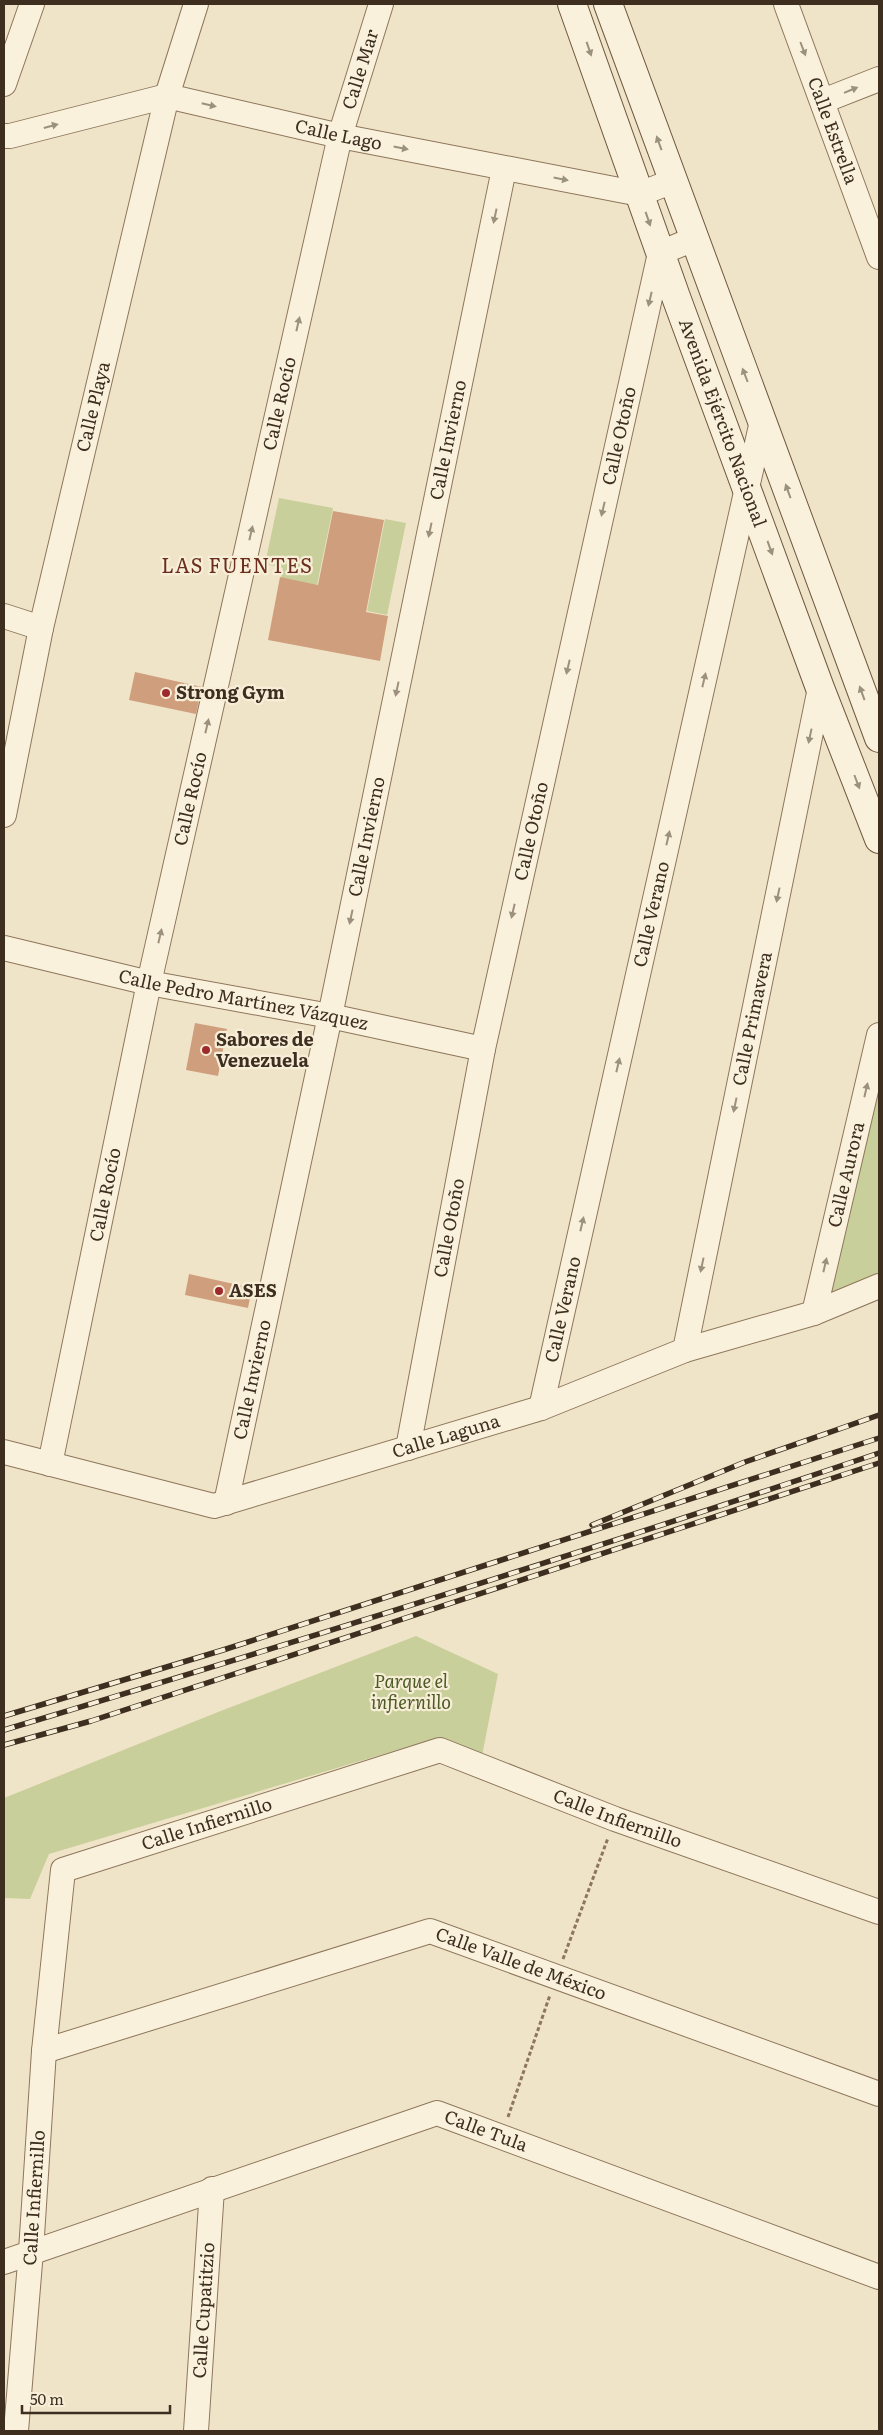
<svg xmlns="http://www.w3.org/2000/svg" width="883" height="2435" viewBox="0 0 883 2435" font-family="Literata,serif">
<rect width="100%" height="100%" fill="#f0e4c8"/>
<!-- green -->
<g fill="#c9cf9b">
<path d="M279,498L333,508L317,585L281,578L283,568L265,564Z"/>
<path d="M385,519L406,523L387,615L367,611Z"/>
<path d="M879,1088V1280L828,1296Z"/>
<path d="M416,1636L498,1674L482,1756L424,1742L49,1854L30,1899L4,1898V1798L218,1712Z"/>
</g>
<!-- building -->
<g fill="#cf9f7d">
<path d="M333,511L384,520L366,612L388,616L380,661L268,640L280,577L318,585Z"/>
<path d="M135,672L202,687L196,714L129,700Z"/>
<path d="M195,1023L227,1029L218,1076L186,1070Z"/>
<path d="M189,1274L252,1288L248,1308L185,1295Z"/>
</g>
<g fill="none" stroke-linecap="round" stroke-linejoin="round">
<defs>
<g id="minor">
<path id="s1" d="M786,4L879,257"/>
<path d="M4,84L32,4"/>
<path d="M823,101L879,79"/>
<path id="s2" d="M4,136H10L167,96L340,136L640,194L673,181"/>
<path d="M4,616L41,628"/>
<path id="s3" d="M4,815L41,628L167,96L196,4"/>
<path id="s4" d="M4,948L149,983L330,1016L483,1049"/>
<path id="s5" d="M814,1313L879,1035"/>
<path id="s6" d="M685,1350L820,688"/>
<path id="s7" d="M541,1408L762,421"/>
<path id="s8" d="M408,1448L483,1049L660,253L694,239"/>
<path id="s9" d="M4,1452L214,1506L541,1408L685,1350L814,1313L879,1286"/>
<path id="s10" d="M50,1464L149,983L340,136L381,4"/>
<path id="s11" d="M226,1503L330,1016L504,169"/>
<path id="s12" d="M44,2051L430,1931L879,2094"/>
<path id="s13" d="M4,2262L437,2113L879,2277"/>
<path id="s14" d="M16,2431L31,2251L44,2051L63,1870L440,1750L615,1819L879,1912"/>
<path id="s15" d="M196,2431L212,2189"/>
</g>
<g id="secondary">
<path id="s16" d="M572,4L676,297L820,688L879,839"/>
<path d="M608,4L879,738"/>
</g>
</defs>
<!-- minor casing -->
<use href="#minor" stroke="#8d765c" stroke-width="26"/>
<!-- secondary casing -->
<use href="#secondary" stroke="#6f573f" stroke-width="30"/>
<!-- path -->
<g stroke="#8d765c" stroke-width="3" stroke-dasharray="4 2.5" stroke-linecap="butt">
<path d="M563,1959L608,1838"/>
<path d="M508,2117L550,1995"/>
</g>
<!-- minor -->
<use href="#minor" stroke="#faf1dc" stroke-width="24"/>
<!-- secondary -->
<use href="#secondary" stroke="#faf1dc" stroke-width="28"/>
<defs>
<g id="rail">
<path d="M592,1525L745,1462L879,1415"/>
<path d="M4,1716L223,1650L879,1438"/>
<path d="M4,1730C297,1642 589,1551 879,1453"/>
<path d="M4,1745L91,1721L879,1463"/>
</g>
</defs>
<!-- rail casing -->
<use href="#rail" stroke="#3d2e20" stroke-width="5.5"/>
<!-- rail -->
<use href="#rail" stroke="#f7eed8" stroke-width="4" stroke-dasharray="11" stroke-linecap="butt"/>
</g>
<!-- one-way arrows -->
<defs><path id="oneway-solid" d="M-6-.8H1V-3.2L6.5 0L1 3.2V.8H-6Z" transform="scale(1.25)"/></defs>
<g fill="#9c907e">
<use href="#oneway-solid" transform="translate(589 49) rotate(71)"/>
<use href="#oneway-solid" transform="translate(803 49) rotate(69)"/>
<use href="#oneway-solid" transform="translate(851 90) rotate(-22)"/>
<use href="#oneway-solid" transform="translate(209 105) rotate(13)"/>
<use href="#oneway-solid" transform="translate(51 126) rotate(-15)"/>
<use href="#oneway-solid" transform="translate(659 143) rotate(-110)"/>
<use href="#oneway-solid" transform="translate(401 148) rotate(11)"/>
<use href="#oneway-solid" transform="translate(561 179) rotate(11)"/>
<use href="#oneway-solid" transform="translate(495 216) rotate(102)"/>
<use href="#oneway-solid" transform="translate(648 219) rotate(71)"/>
<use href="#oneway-solid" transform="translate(650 299) rotate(103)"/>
<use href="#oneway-solid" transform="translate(298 324) rotate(-77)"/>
<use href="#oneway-solid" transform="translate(745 375) rotate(-111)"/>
<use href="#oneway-solid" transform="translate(788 491) rotate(-110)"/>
<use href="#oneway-solid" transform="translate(603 509) rotate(103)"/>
<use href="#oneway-solid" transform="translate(430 530) rotate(102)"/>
<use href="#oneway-solid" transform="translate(251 533) rotate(-77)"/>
<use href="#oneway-solid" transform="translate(770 548) rotate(70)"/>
<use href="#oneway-solid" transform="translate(568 667) rotate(103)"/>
<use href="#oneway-solid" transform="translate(704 680) rotate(-77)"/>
<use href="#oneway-solid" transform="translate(397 689) rotate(102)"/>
<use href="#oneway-solid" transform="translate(862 693) rotate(-110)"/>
<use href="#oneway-solid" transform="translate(207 726) rotate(-77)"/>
<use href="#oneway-solid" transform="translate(810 736) rotate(102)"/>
<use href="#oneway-solid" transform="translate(857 782) rotate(69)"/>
<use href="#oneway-solid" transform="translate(668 838) rotate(-77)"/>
<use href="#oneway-solid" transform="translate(778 895) rotate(102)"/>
<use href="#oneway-solid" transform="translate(513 911) rotate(103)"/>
<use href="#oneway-solid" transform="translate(351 917) rotate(102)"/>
<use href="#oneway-solid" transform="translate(160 936) rotate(-77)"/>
<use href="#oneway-solid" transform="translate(618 1065) rotate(-77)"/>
<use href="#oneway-solid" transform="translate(866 1090) rotate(-77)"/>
<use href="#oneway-solid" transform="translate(735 1105) rotate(102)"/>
<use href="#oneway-solid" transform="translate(582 1224) rotate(-77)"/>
<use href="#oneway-solid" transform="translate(702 1265) rotate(102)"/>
<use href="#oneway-solid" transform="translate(825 1265) rotate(-77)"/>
</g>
<!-- markers -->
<g fill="#9e2a2b" stroke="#f7eed8" stroke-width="2">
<circle cx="166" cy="693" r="5"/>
<circle cx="206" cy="1050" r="5"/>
<circle cx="219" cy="1291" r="5"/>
</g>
<g text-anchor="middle" stroke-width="4.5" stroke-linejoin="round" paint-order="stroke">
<!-- street labels -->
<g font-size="18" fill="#3d2e20" stroke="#f7eed8">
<text dy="6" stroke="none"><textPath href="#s10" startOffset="1429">Calle Mar</textPath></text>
<text dy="6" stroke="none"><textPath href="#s1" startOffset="135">Calle Estrella</textPath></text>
<text dy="6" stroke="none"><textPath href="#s2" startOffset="344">Calle Lago</textPath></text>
<text dy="6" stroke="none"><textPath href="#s10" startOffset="1085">Calle Rocío</textPath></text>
<text dy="6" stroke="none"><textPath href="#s3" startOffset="418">Calle Playa</textPath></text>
<text dy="6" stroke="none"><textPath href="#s16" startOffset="445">Avenida Ejército Nacional</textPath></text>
<text dy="6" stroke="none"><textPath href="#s8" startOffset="1034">Calle Otoño</textPath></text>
<text dy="6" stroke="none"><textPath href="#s11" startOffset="1086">Calle Invierno</textPath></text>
<text dy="6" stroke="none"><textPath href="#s10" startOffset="680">Calle Rocío</textPath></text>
<text dy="6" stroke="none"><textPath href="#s8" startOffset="629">Calle Otoño</textPath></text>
<text dy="6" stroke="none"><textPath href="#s11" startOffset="681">Calle Invierno</textPath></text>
<text dy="6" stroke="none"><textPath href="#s7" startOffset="506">Calle Verano</textPath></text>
<text dy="6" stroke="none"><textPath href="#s4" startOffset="245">Calle Pedro Martínez Vázquez</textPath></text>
<text dy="6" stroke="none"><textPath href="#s6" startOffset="338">Calle Primavera</textPath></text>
<text dy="6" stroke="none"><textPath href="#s5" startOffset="142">Calle Aurora</textPath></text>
<text dy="6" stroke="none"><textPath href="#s10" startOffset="275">Calle Rocío</textPath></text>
<text dy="6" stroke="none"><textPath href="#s8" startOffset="224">Calle Otoño</textPath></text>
<text dy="6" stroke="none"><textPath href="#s7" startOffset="101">Calle Verano</textPath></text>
<text dy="6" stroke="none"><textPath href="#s11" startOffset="126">Calle Invierno</textPath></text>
<text dy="6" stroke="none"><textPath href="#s9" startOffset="459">Calle Laguna</textPath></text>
<text dy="6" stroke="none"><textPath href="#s14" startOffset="1149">Calle Infiernillo</textPath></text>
<text dy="6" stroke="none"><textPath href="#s14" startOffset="714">Calle Infiernillo</textPath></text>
<text dy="6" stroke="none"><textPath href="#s12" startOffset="501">Calle Valle de México</textPath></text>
<text dy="6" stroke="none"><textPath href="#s13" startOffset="510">Calle Tula</textPath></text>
<text dy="6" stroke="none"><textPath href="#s14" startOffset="234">Calle Infiernillo</textPath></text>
<text dy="6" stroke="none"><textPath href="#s15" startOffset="121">Calle Cupatitzio</textPath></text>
</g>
<!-- poi labels -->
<g font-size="18" font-weight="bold" fill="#3d2e20" stroke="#f7eed8" text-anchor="start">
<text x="176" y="699">Strong Gym</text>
<text x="216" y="1046">Sabores de<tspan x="216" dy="21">Venezuela</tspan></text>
<text x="229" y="1297">ASES</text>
</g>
<!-- park labels -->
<g font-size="18" font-style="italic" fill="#4d5a26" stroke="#f7eed8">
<text x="411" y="1688">Parque el<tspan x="411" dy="21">infiernillo</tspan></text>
</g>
<!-- quarter labels -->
<g font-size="20" letter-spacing="1" fill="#6b2e1e" stroke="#f7eed8">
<text x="237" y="573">LAS FUENTES</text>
</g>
</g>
<!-- border -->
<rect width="883" height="2435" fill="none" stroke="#3d2e20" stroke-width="10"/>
<!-- scale -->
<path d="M22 2405v8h148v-8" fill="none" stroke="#3d2e20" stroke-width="2.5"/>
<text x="30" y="2405" font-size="15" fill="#3d2e20" stroke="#f7eed8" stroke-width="4" paint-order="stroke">50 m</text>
</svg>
